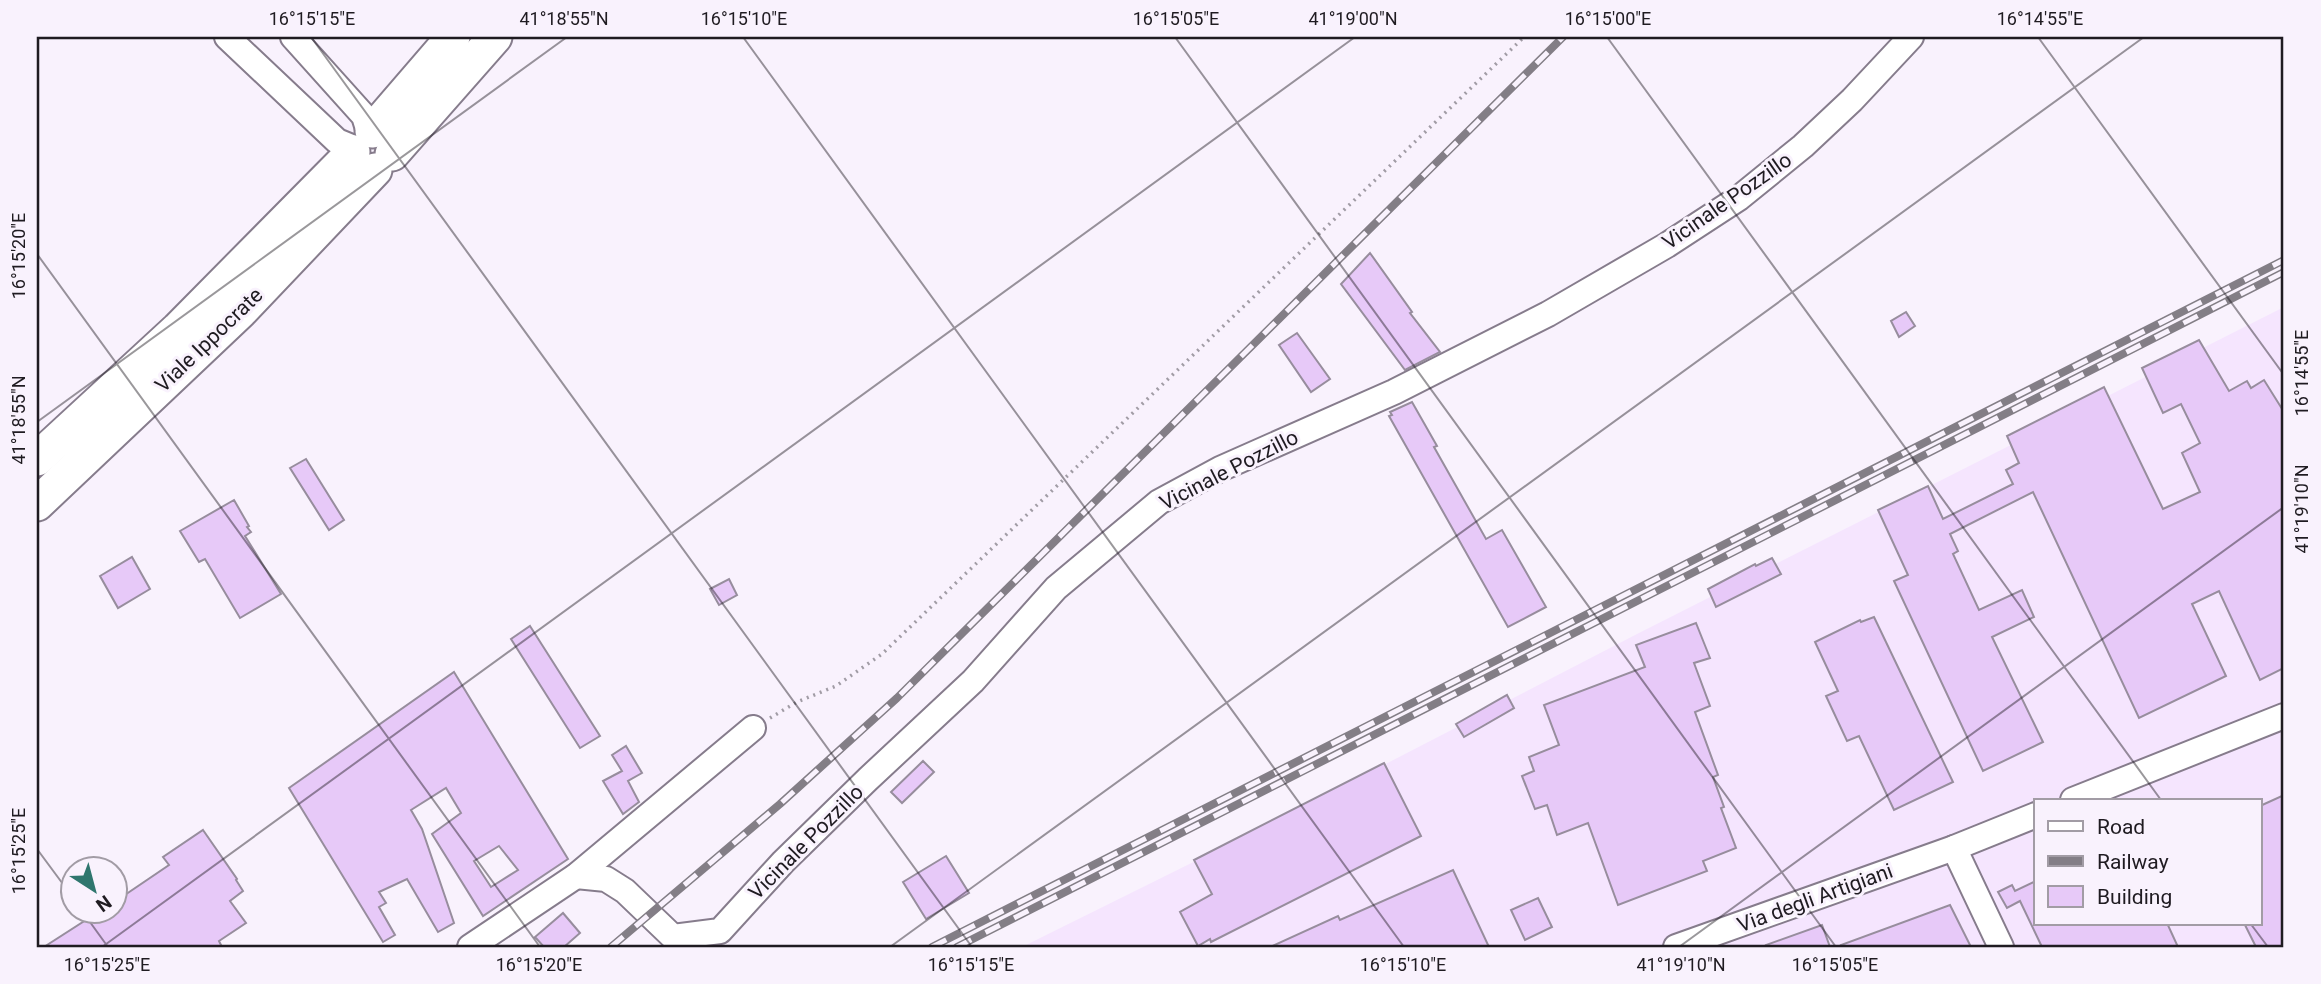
<svg xmlns="http://www.w3.org/2000/svg" width="2321" height="984" viewBox="0 0 2321 984" font-family="Roboto,sans-serif">
<rect width="100%" height="100%" fill="#f9f2fd"/>
<!-- built -->
<path fill="#f5e5fe" fill-rule="evenodd" d="M2284,307V947H1022L1256,831L1639,633ZM2036,800H2260V923H2036Z"/>
<!-- building -->
<g fill="#e7c9f8" stroke="#978d9d" stroke-width="2" fill-rule="evenodd">
<path d="M1370,253L1412,312L1410,313L1440,352L1405,370L1341,284Z"/>
<path d="M1906,312L1915,326L1899,337L1891,321Z"/>
<path d="M1297,333L1330,379L1311,392L1279,345Z"/>
<path d="M2199,340L2229,391L2247,381L2251,388L2264,380L2284,412V668L2260,680L2219,591L2192,604L2226,676L2139,718L2033,492L1950,534L1958,551L1953,554L1979,610L2022,590L2034,617L1992,637L2043,742L1983,771L1894,581L1908,575L1878,510L1928,486L1943,519L2013,484L2006,470L2019,463L2007,436L2104,387L2163,509L2200,492L2182,453L2200,443L2181,404L2163,413L2142,368Z"/>
<path d="M1412,402L1437,446L1434,447L1486,539L1502,530L1546,607L1508,627L1389,416L1392,415L1390,412Z"/>
<path d="M306,459L344,520L329,530L290,468Z"/>
<path d="M234,500L249,526L247,527L251,532L245,536L281,594L240,618L205,559L199,562L180,531Z"/>
<path d="M132,557L150,589L118,608L100,576Z"/>
<path d="M1772,558L1781,574L1716,607L1708,589L1755,564L1756,566Z"/>
<path d="M729,579L737,595L719,605L710,589Z"/>
<path d="M1874,617L1953,782L1894,810L1859,736L1847,741L1826,696L1838,691L1815,642L1860,620L1861,622Z"/>
<path d="M1696,623L1710,658L1694,663L1710,706L1695,712L1718,775L1713,777L1724,807L1721,808L1736,848L1703,861L1707,871L1618,905L1588,823L1557,835L1547,805L1535,809L1522,776L1534,771L1529,757L1559,745L1544,705L1645,667L1636,645Z"/>
<path d="M530,626L600,736L580,748L511,639Z"/>
<path d="M454,672L568,859L483,916L432,834L461,813L446,788L411,810L422,829L454,923L438,932L407,879L379,892L386,903L379,907L395,935L383,942L289,788ZM499,846L518,870L491,887L474,861Z"/>
<path d="M1507,695L1514,708L1464,737L1456,724Z"/>
<path d="M626,746L642,773L628,781L639,802L623,814L603,781L622,771L612,755Z"/>
<path d="M923,761L934,772L902,803L891,792Z"/>
<path d="M1384,763L1421,836L1211,942L1210,939L1198,946L1180,912L1212,894L1194,860Z"/>
<path d="M2284,795V947H2256L2244,923H2260V806Z"/>
<path d="M203,830L237,879L236,880L243,891L230,901L246,923L219,941L222,947H44L100,911H116V901L169,865L163,857Z"/>
<path d="M946,856L969,893L926,919L903,882Z"/>
<path d="M1453,870L1489,947H1270L1338,916L1340,920Z"/>
<path d="M2036,881V923H2167L2178,947H2042L2020,901L2007,908L1998,892L2012,885L2015,891Z"/>
<path d="M1538,898L1552,927L1525,940L1511,910Z"/>
<path d="M1950,905L1971,947H1842L1841,945Z"/>
<path d="M563,913L580,933L564,947H544L535,937Z"/>
<path d="M1822,925L1830,947H1767L1766,945Z"/>
</g>
<g fill="none" stroke-linecap="round" stroke-linejoin="round">
<defs>
<g id="street">
<path d="M227,37L337,141L354,148"/>
<path d="M293,37L364,116L369,132"/>
<path d="M2073,800L2284,716"/>
<path d="M1954,848L2001,947"/>
<path d="M576,876L606,879L625,891L673,937L720,931L783,862L868,779L973,681L1056,588L1159,502L1220,469L1394,392L1548,314L1667,245L1739,198L1803,146L1852,100L1911,37"/>
<path d="M470,947L576,876L753,728"/>
<path d="M1676,947L1954,848L2036,815"/>
</g>
<g id="secondary">
<path d="M372,131L453,37"/>
<path d="M392,154L495,37"/>
<path d="M37,459L178,329L353,152"/>
<path d="M37,504L241,311L375,170"/>
</g>
</defs>
<!-- street casing -->
<use href="#street" stroke="#867c8c" stroke-width="28"/>
<!-- secondary casing -->
<use href="#secondary" stroke="#867c8c" stroke-width="37"/>
<!-- path -->
<path stroke="#a19ca5" stroke-width="3.5" stroke-dasharray="2 5" stroke-linecap="butt" d="M770,718L797,702L836,686L882,654L1524,37"/>
<!-- street -->
<use href="#street" stroke="#fff" stroke-width="24"/>
<!-- secondary -->
<use href="#secondary" stroke="#fff" stroke-width="33"/>
<defs>
<g id="rail">
<path d="M611,947L780,804L897,698L1563,37"/>
<path d="M932,947L2284,260"/>
<path d="M957,947L2284,272"/>
</g>
</defs>
<!-- rail casing -->
<use href="#rail" stroke="#837e86" stroke-width="8"/>
<!-- rail -->
<use href="#rail" stroke="#f9f2fd" stroke-width="5" stroke-dasharray="16" stroke-linecap="butt"/>
</g>
<!-- ticks -->
<path fill="none" stroke="#1f1b21" stroke-width="2" stroke-opacity="0.45" d="M311,37L972,947M743,37L1404,947M1175,37L1836,947M1607,37L2161,800M2038,37L2284,375M37,254L540,947M37,422L567,37M37,849L74,899M82,911L108,947M2250,923L2268,947M102,947L1355,37M890,947L2144,37M1679,947L2284,507"/>
<g text-anchor="middle" stroke-width="6" stroke-linejoin="round" paint-order="stroke">
<!-- street labels -->
<g font-size="21" fill="#1f1b21" stroke="#f9f2fd">
<text transform="translate(1727 201) rotate(-35)" y="7">Vicinale Pozzillo</text>
<text transform="translate(209 340) rotate(-44)" y="7">Viale Ippocrate</text>
<text transform="translate(1229 470) rotate(-27)" y="7">Vicinale Pozzillo</text>
<text transform="translate(806 842) rotate(-45)" y="7">Vicinale Pozzillo</text>
<text transform="translate(1815 898) rotate(-20)" y="7">Via degli Artigiani</text>
</g>
</g>
<!-- border -->
<rect width="2321" height="984" fill="none" stroke="#f9f2fd" stroke-width="77"/>
<!-- legend -->
<rect x="2034" y="799" width="228" height="126" fill="#f9f2fd" stroke="#a29ca5" stroke-width="2"/>
<rect x="2048" y="821" width="35" height="10" fill="#ffffff" stroke="#a29ca5" stroke-width="2"/>
<text x="2097" y="834" font-size="21" fill="#1f1b21">Road</text>
<rect x="2048" y="856" width="35" height="10" fill="#837e86" stroke="#a29ca5" stroke-width="2"/>
<text x="2097" y="869" font-size="21" fill="#1f1b21">Railway</text>
<rect x="2048" y="886" width="35" height="21" fill="#e7c9f8" stroke="#a29ca5" stroke-width="2"/>
<text x="2097" y="904" font-size="21" fill="#1f1b21">Building</text>
<!-- north arrow -->
<g transform="translate(94 890) rotate(144)"><circle r="33" fill="#f9f2fd" stroke="#a29ca5" stroke-width="2"/>
<path d="M0-5L12 26L0 18L-12 26Z" fill="#2f766e"/>
<text y="-10" font-size="19" font-weight="bold" text-anchor="middle" fill="#1f1b21">N</text>
</g>
<rect x="38" y="38" width="2244" height="908" fill="none" stroke="#1f1b21" stroke-width="2.5"/>
<g font-size="18" text-anchor="middle" fill="#1f1b21">
<text x="312" y="25">16°15'15"E</text>
<text x="564" y="25">41°18'55"N</text>
<text x="744" y="25">16°15'10"E</text>
<text x="1176" y="25">16°15'05"E</text>
<text x="1353" y="25">41°19'00"N</text>
<text x="1608" y="25">16°15'00"E</text>
<text x="2040" y="25">16°14'55"E</text>
<text transform="translate(19 256) rotate(-90)" y="6">16°15'20"E</text>
<text transform="translate(2302 373) rotate(-90)" y="6">16°14'55"E</text>
<text transform="translate(19 420) rotate(-90)" y="6">41°18'55"N</text>
<text transform="translate(2302 509) rotate(-90)" y="6">41°19'10"N</text>
<text transform="translate(19 851) rotate(-90)" y="6">16°15'25"E</text>
<text x="107" y="971">16°15'25"E</text>
<text x="539" y="971">16°15'20"E</text>
<text x="971" y="971">16°15'15"E</text>
<text x="1403" y="971">16°15'10"E</text>
<text x="1681" y="971">41°19'10"N</text>
<text x="1835" y="971">16°15'05"E</text>
</g>
</svg>
